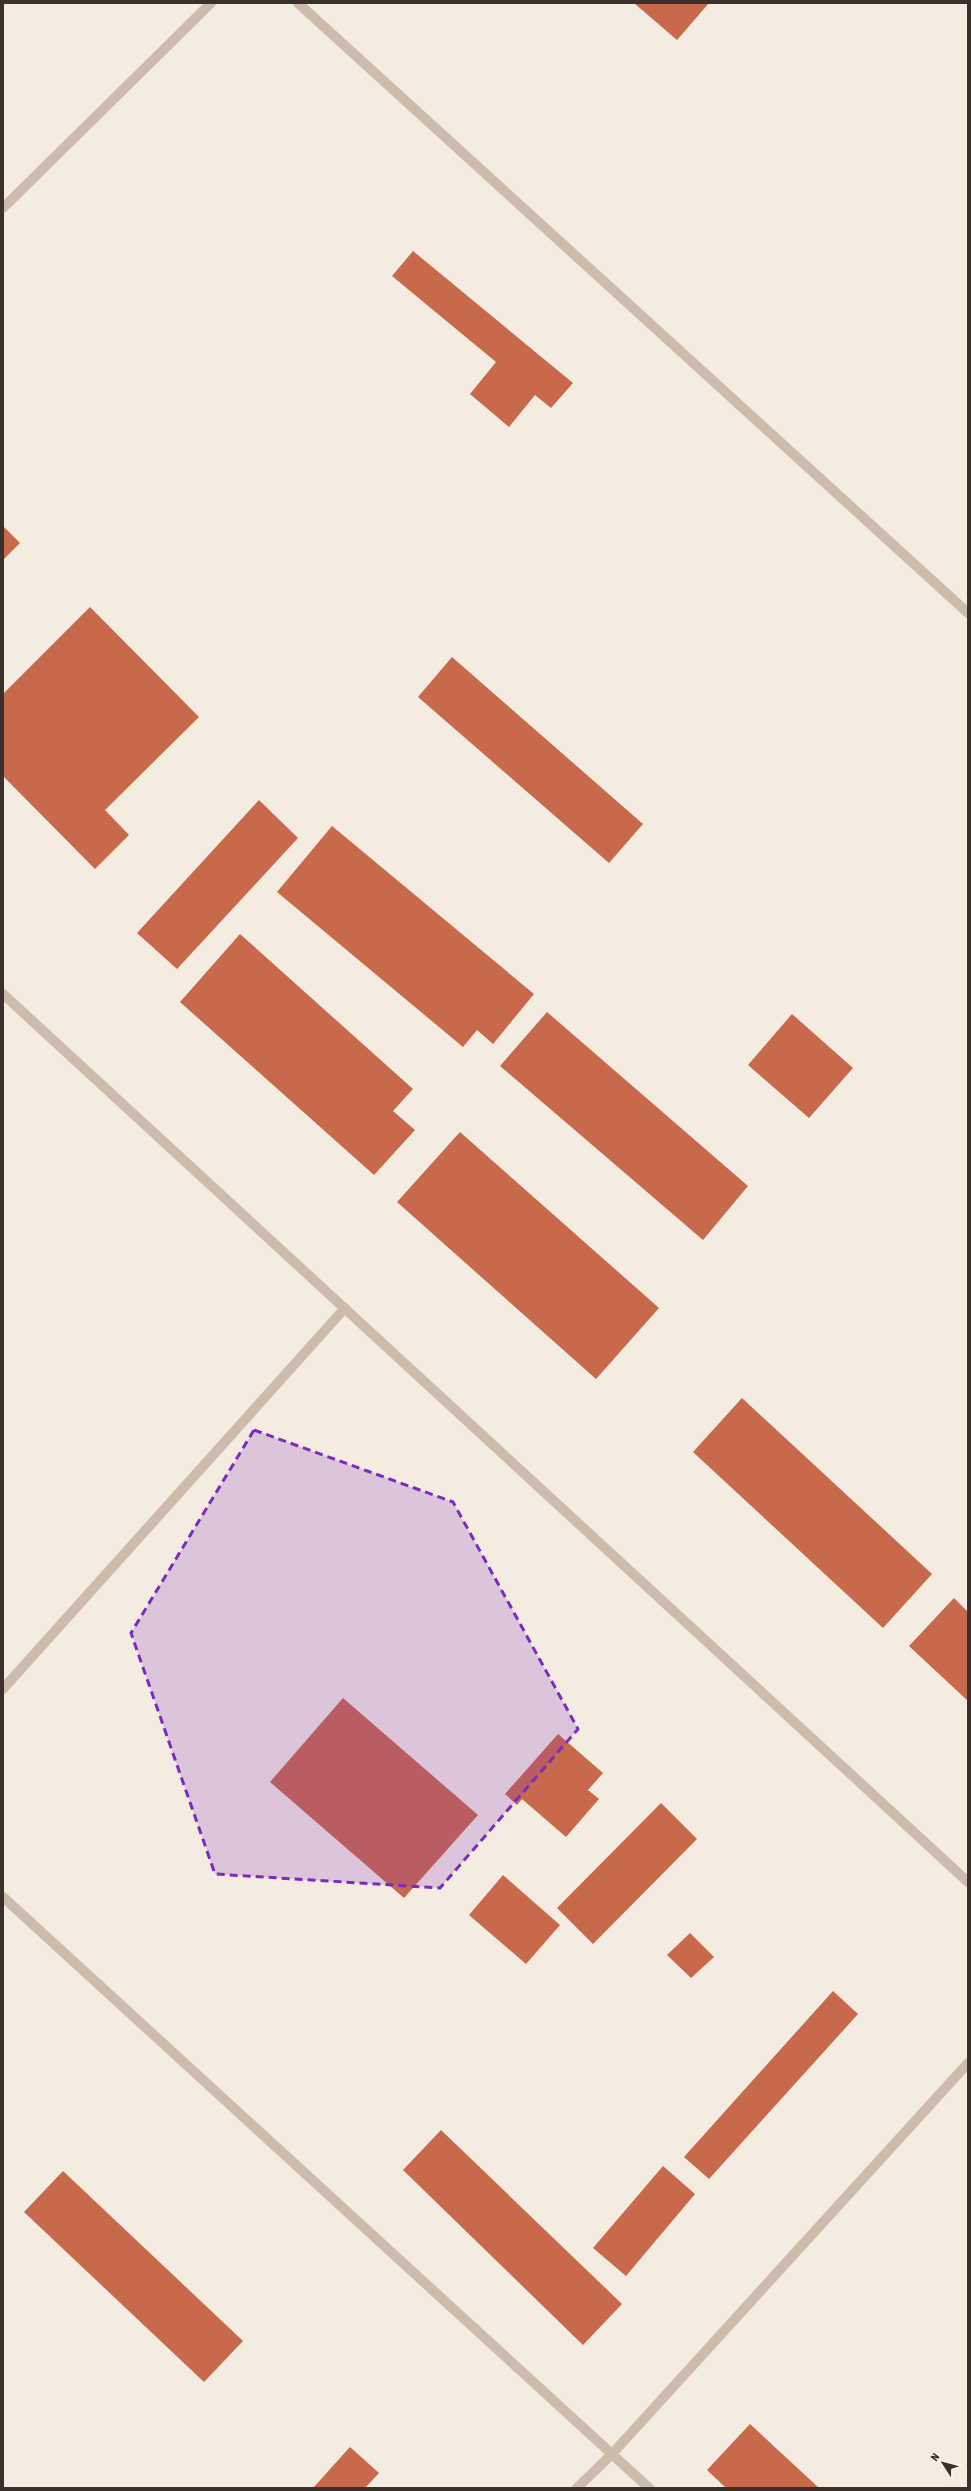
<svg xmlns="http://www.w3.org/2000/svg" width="971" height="2491" viewBox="0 0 971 2491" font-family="'Asap Condensed',sans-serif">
<rect width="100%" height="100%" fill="#f4ebe1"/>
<!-- building -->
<g fill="#c8694b">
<path d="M634,3H709L677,40Z"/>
<path d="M413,251L573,383L551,408L535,395L509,427L470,394L496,362L392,276Z"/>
<path d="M3,526L20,543L3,560Z"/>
<path d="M90,607L199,717L105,810L129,835L95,869L3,776V694Z"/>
<path d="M452,657L643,824L609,863L418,697Z"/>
<path d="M259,800L298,838L177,969L137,933Z"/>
<path d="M332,826L534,994L493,1044L477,1030L463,1047L277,892Z"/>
<path d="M240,934L413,1089L393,1111L415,1130L374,1175L180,1002Z"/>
<path d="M547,1012L748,1186L703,1240L500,1066Z"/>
<path d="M792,1014L853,1068L809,1118L748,1065Z"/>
<path d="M460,1132L659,1308L596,1379L397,1202Z"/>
<path d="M742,1398L932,1574L883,1628L693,1452Z"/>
<path d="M954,1598L968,1612V1701L909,1646Z"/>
<path d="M343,1698L478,1815L404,1898L270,1782Z"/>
<path d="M558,1734L603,1773L588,1790L599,1799L566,1837L522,1799L517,1805L505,1794Z"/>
<path d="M661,1803L697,1839L593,1944L557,1908Z"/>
<path d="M503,1875L560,1925L526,1964L469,1915Z"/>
<path d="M690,1933L714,1957L691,1978L667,1955Z"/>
<path d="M833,1991L858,2014L709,2179L684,2157Z"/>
<path d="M441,2130L622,2304L583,2345L403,2170Z"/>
<path d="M663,2166L695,2194L626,2276L593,2248Z"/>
<path d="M63,2171L243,2341L204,2382L24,2212Z"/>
<path d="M750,2424L819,2488H726L707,2470Z"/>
<path d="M350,2447L379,2473L365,2488H313Z"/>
</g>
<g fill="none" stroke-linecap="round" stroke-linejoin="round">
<!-- street -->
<g stroke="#cdbbac" stroke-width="10">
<path d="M298,3L968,613"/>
<path d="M3,208L211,3"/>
<path d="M3,994L968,1882"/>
<path d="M3,1689L345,1308"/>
<path d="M3,1897L649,2488"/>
<path d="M577,2488L612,2454L968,2063"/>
</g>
</g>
<!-- marked area -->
<path fill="#7b2cbf" fill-opacity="0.2" stroke="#7b2cbf" stroke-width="3" stroke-dasharray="8 5" stroke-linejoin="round" d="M254,1430L453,1502L578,1729L440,1888L215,1874L131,1633Z"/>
<!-- border -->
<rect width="971" height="2491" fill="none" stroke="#3b302b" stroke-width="8"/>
<!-- north arrow -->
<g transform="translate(943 2463) rotate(306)" stroke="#fbf5ee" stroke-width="3" paint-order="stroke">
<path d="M0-3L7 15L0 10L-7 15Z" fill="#3b302b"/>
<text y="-6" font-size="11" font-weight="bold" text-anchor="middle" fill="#3b302b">N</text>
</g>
</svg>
